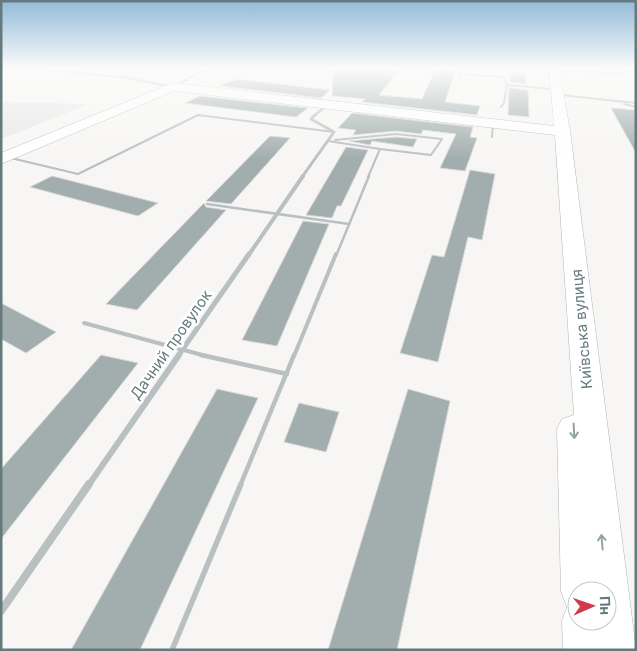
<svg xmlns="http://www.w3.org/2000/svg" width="637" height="651" viewBox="0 0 637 651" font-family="Inter,sans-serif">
<rect width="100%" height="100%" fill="#f7f6f4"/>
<!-- built -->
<path fill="#e7e8e7" d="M1,102L89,104L1,139Z"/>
<!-- building -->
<g fill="#a2aeae" stroke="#d8d8d6">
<path d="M333,68H401L379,95L422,99L436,68H456L445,102L480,106L477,115L362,102L366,99L332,96Z"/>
<path d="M510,72L525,73L526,84L510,82Z"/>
<path d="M236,79L330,90L321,98L220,86Z"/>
<path d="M509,88L528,90L529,117L508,115Z"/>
<path d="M200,96L308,108L296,117L185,103Z"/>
<path d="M611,108L636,110V153Z"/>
<path d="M352,113L473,127L470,137L477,138L465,171L440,168L456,134L423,130L421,134L396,131L353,135L356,130L338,128Z"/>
<path d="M270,136L290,138L231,204L206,201Z"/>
<path d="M396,137L417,139L413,147L372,141L370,145L349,141Z"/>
<path d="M346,147L368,150L341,206H337L332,218L306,215Z"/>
<path d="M470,170L495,174L482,240L468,237L438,362L400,353L432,255L444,257Z"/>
<path d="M52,176L158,203L138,216L30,187Z"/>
<path d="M204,203L206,207L226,210L137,310L106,304Z"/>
<path d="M303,221L329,224L277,346L242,340Z"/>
<path d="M1,303L56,332L26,353L1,339Z"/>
<path d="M101,355L138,363L1,539V469Z"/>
<path d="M217,389L258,398L140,650H71Z"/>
<path d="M408,389L450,401L397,650H328Z"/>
<path d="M299,403L339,412L326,452L284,442Z"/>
</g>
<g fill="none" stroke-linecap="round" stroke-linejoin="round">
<defs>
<path id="secondary" d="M549,68H559L570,131L636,650H563L562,621L567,607L561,591L557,429L562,419L574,415L555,135L174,91L1,164V153L173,83L554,126ZM577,591H607V621H577Z"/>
</defs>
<!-- secondary casing -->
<use href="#secondary" stroke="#aeb7b8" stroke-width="1"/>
<!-- lane-far4 -->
<g stroke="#b9c0c1" stroke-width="2">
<path d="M555,70L619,74L636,69"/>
<path d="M460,78L461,74L503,77L507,85L551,89"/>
<path d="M560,95L636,103"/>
<path d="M624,104L636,107"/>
<path d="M501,107L504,103L507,85"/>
<path d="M492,137L493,124"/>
<path d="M335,140L396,134L442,139L431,155L380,149"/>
<path d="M328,141L380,149L368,177"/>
<path d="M11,158L78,174L198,115L334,132"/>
</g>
<!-- lane-far3 -->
<g stroke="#b9c0c1" stroke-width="2.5">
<path d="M207,204L349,224"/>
<path d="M336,256L369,176"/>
</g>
<!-- lane-far2 -->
<g stroke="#b9c0c1" stroke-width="4">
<path d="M84,323L206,356"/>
<path d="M294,356L336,254"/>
</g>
<!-- lane-far1 -->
<g stroke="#b9c0c1" stroke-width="4.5">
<path d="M201,355L287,374"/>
<path d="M240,486L294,355"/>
</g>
<!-- lane -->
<path stroke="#b9c0c1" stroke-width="5.5" d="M172,650L241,484"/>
<!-- street-far5 -->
<g stroke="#b9c0c1" stroke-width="2.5">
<path d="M26,68L122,77L173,87L208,68"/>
<path d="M314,116L327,105"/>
</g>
<!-- street-far4 -->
<path stroke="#b9c0c1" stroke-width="3" d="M302,177L334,132L311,119L315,115"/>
<!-- street-far3 -->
<path stroke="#b9c0c1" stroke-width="4" d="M248,256L303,176"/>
<!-- street-far2 -->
<path stroke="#b9c0c1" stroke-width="5" d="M178,356L249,254"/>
<!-- street-far1 -->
<path stroke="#b9c0c1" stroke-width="6" d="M88,486L179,355"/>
<!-- street -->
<path stroke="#b9c0c1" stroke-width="8" d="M1,611L89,484"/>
<!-- secondary -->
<use href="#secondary" fill="#fff" fill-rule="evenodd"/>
</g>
<!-- one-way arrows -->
<defs><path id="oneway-shaft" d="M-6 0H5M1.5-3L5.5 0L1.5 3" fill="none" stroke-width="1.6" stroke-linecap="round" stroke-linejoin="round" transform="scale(1.25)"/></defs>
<g stroke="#93a2a3">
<use href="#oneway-shaft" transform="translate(574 431) rotate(87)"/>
<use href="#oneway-shaft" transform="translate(602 542) rotate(-95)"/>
</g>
<!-- sky -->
<linearGradient id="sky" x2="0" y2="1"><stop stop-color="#92bad8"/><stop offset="0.43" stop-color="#fbfbfa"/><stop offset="1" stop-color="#fbfbfa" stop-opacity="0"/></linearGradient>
<rect width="637" height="159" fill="url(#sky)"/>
<g text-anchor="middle" stroke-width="5" stroke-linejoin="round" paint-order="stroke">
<!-- street labels -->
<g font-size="15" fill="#657a7c" stroke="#fff">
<text transform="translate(582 329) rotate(-95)" y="5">Київська вулиця</text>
<text transform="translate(171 345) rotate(-55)" y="5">Дачний провулок</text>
</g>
</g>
<!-- border -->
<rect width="637" height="651" fill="none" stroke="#657a7c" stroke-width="5"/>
<!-- north arrow -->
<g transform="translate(592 606) rotate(88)"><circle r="24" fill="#ffffff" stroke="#c1cacb"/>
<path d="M0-4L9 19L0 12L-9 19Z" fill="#cf3b4a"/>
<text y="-8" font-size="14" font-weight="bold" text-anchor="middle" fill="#657a7c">Пн</text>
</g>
</svg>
